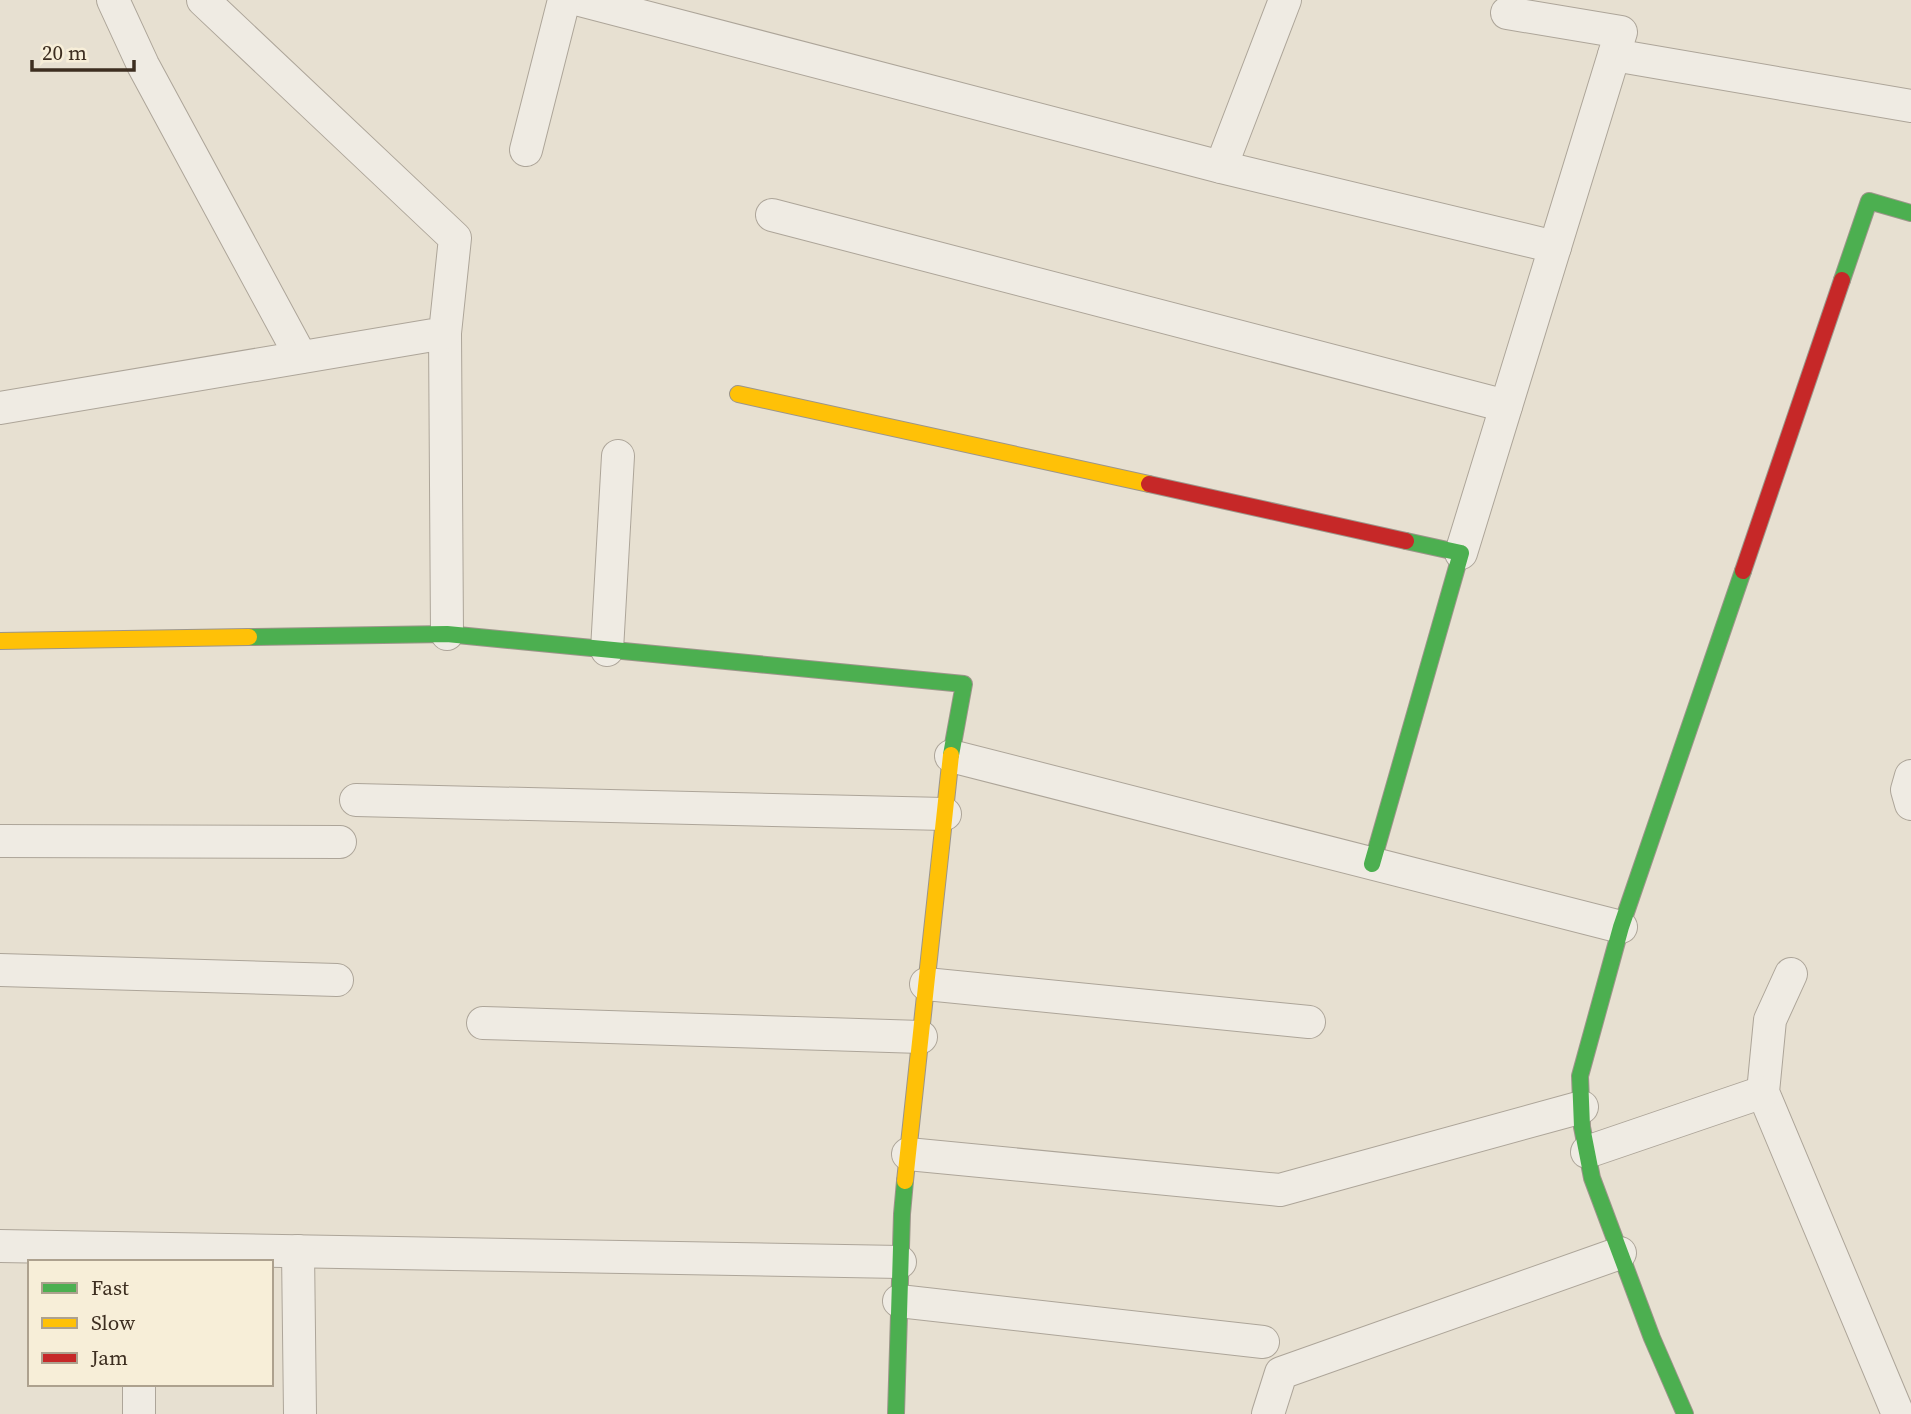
<svg xmlns="http://www.w3.org/2000/svg" width="1911" height="1414" viewBox="0 0 1911 1414" font-family="'Source Serif 4',serif">
<rect width="100%" height="100%" fill="#e7e0d1"/>
<g fill="none" stroke-linecap="round" stroke-linejoin="round">
<defs>
<g id="street">
<path d="M113,0L143,65L301,357"/>
<path d="M580,0L1221,167L1555,247"/>
<path d="M1614,55L1911,106"/>
<path d="M526,150L564,0"/>
<path d="M1221,167L1285,0"/>
<path d="M772,215L1506,406"/>
<path d="M445,333L447,634"/>
<path d="M0,408L445,333L455,238L203,0"/>
<path d="M1461,553L1621,32L1507,13"/>
<path d="M607,650L618,456"/>
<path d="M951,756L1621,927"/>
<path d="M1911,776L1907,790L1911,804"/>
<path d="M356,800L945,814"/>
<path d="M0,841L340,842"/>
<path d="M0,970L337,980"/>
<path d="M1791,974L1770,1020L1763,1092L1898,1414"/>
<path d="M926,984L1309,1022"/>
<path d="M483,1023L921,1037"/>
<path d="M1587,1152L1763,1092"/>
<path d="M908,1154L1280,1190L1582,1107"/>
<path d="M0,1246L900,1262"/>
<path d="M298,1251L300,1414"/>
<path d="M899,1301L1263,1342"/>
<path d="M139,1384V1414"/>
<path d="M1268,1414L1281,1373L1620,1253"/>
</g>
<g id="fast">
<path d="M1842,280L1869,201L1911,213"/>
<path d="M249,637L447,634L964,684L951,755"/>
<path d="M1372,864L1461,553L1406,541"/>
<path d="M896,1414L902,1214L905,1181"/>
<path d="M1685,1414L1652,1338L1592,1178L1582,1127L1580,1076L1621,927L1743,571"/>
</g>
<g id="slow">
<path d="M738,394L1149,484"/>
<path d="M0,641L249,637"/>
<path d="M905,1181L951,755"/>
</g>
<g id="jam">
<path d="M1149,484L1406,541"/>
<path d="M1743,571L1842,280"/>
</g>
</defs>
<!-- street casing -->
<use href="#street" stroke="#ada599" stroke-width="34"/>
<!-- fast casing -->
<use href="#fast" stroke="#9c958a" stroke-width="18"/>
<!-- slow casing -->
<use href="#slow" stroke="#9c958a" stroke-width="18"/>
<!-- jam casing -->
<use href="#jam" stroke="#9c958a" stroke-width="18"/>
<!-- street -->
<use href="#street" stroke="#efebe3" stroke-width="32"/>
<!-- fast -->
<use href="#fast" stroke="#4caf50" stroke-width="16"/>
<!-- slow -->
<use href="#slow" stroke="#ffc107" stroke-width="16"/>
<!-- jam -->
<use href="#jam" stroke="#c62828" stroke-width="16"/>
</g>
<!-- legend -->
<rect x="28" y="1260" width="245" height="126" fill="#f7eed8" stroke="#ada18e" stroke-width="2"/>
<rect x="42" y="1283" width="35" height="10" fill="#4caf50" stroke="#ada18e" stroke-width="2"/>
<text x="91" y="1295" font-size="21" fill="#3d2e20">Fast</text>
<rect x="42" y="1318" width="35" height="10" fill="#ffc107" stroke="#ada18e" stroke-width="2"/>
<text x="91" y="1330" font-size="21" fill="#3d2e20">Slow</text>
<rect x="42" y="1353" width="35" height="10" fill="#c62828" stroke="#ada18e" stroke-width="2"/>
<text x="91" y="1365" font-size="21" fill="#3d2e20">Jam</text>
<!-- scale -->
<path d="M32 60v10h102v-10" fill="none" stroke="#3d2e20" stroke-width="3.5"/>
<text x="42" y="60" font-size="21" fill="#3d2e20" stroke="#f7eed8" stroke-width="5" paint-order="stroke">20 m</text>
</svg>
